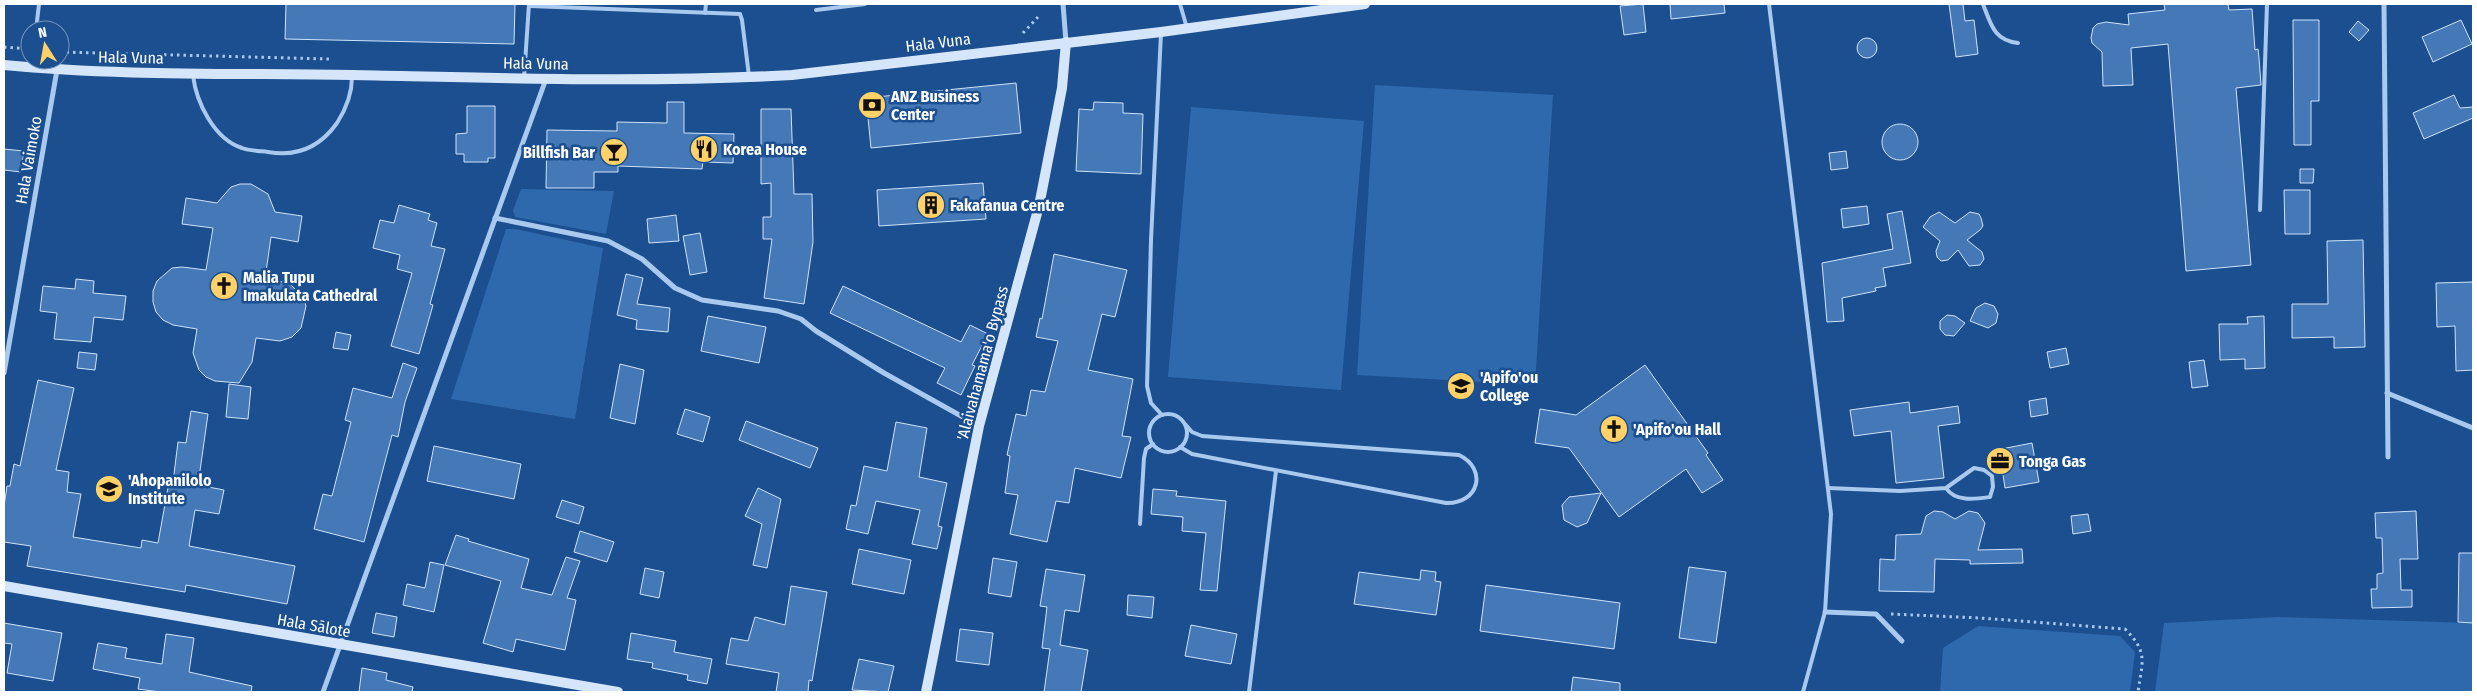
<svg xmlns="http://www.w3.org/2000/svg" width="2477" height="696" viewBox="0 0 2477 696" font-family="'Fira Sans Condensed',sans-serif">
<rect width="100%" height="100%" fill="#1b4f8f"/>
<!-- green -->
<g fill="#2e69ad">
<path d="M1375,85L1553,95L1535,385L1357,375Z"/>
<path d="M1191,107L1364,121L1341,390L1168,377Z"/>
<path d="M521,189L614,191L606,234L515,217L513,211Z"/>
<path d="M506,229H516L603,248L575,419L451,399Z"/>
<path d="M2278,617L2473,623V692H2155L2164,623Z"/>
<path d="M1978,626L2120,636L2135,652L2130,692H1940L1943,648Z"/>
</g>
<!-- building -->
<g fill="#4478b7" stroke="#cfe3fa">
<path d="M286,4H515L514,44L285,39Z"/>
<path d="M1643,4L1646,32L1624,35L1620,6Z"/>
<path d="M1670,4H1724L1725,13L1671,19Z"/>
<path d="M1949,4H1963L1965,21L1974,20L1978,54L1956,57Z"/>
<path d="M2164,4H2228L2229,10L2252,9L2255,50L2258,49L2259,58L2261,85L2236,88L2251,265L2186,271L2168,44L2131,48L2133,85L2103,86L2102,52L2092,43L2091,38L2093,28L2097,24L2106,22L2129,25L2128,14L2165,10Z"/>
<path d="M2293,20H2319V101H2311V145H2294Z"/>
<path d="M2461,20L2472,44L2433,62L2422,37Z"/>
<path d="M2358,21L2369,30L2359,41L2349,32Z"/>
<circle cx="1867" cy="48" r="10"/>
<path d="M1016,83L1021,133L871,148L866,98Z"/>
<path d="M2454,95L2460,108L2473,107V118L2424,139L2413,113Z"/>
<path d="M667,102H684V133L734,134L733,163L703,162L702,169L618,166V172H594V188H546L547,130L617,131V122L667,123Z"/>
<path d="M1094,102L1123,103V113L1143,114L1141,174L1076,171L1079,109L1093,110Z"/>
<path d="M467,106H495V158H488V162H464V154H456V134L467,133Z"/>
<path d="M761,109H791L794,194H812L813,242L804,304L764,298L772,239H763V217H771V183L761,184Z"/>
<circle cx="1900" cy="142" r="18"/>
<path d="M4,149L24,151L21,172L4,170Z"/>
<path d="M1846,151L1848,168L1831,170L1829,153Z"/>
<path d="M2300,169H2314L2313,183H2300Z"/>
<path d="M983,183L986,219L879,226L877,190Z"/>
<path d="M240,184H251L268,194L275,212L302,216L298,242L271,237L265,279L289,283L303,297L306,306L301,328L292,337L280,341L256,338L252,362L239,383L215,381L206,377L199,370L193,353L197,329L173,325L163,320L156,312L153,302V291L157,281L172,268L182,267L206,270L213,228L182,224L186,198L217,203L231,187Z"/>
<path d="M2284,190H2310V234H2285Z"/>
<path d="M399,205L430,214L428,220L437,223L431,246L445,249L430,304L433,305L419,354L391,346L412,273L397,269L400,255L373,248L380,220L394,223Z"/>
<path d="M1867,206L1869,224L1843,228L1841,209Z"/>
<path d="M1902,211L1911,263L1883,268L1886,286L1875,288L1876,291L1842,298L1844,321L1827,322L1822,263L1893,249L1887,214Z"/>
<path d="M1939,212L1955,223L1970,212L1979,214L1981,218L1983,226L1980,230L1967,240L1982,252L1984,259L1980,265L1969,266L1958,250L1948,260L1941,261L1937,257L1936,251L1940,241L1923,227L1930,217Z"/>
<path d="M676,215L679,241L649,243L647,219Z"/>
<path d="M700,233L707,272L690,275L683,236Z"/>
<path d="M2363,240L2365,347L2334,348V337L2292,338V304H2328L2327,241Z"/>
<path d="M1054,254L1127,270L1115,317L1102,314L1088,370L1133,379L1122,436L1131,437L1121,478L1075,468L1069,503L1056,501L1047,542L1010,534L1018,495L1005,493L1010,456L1007,455L1016,414L1026,416L1031,390L1045,392L1058,341L1036,337L1040,318L1042,319Z"/>
<path d="M626,274L643,278L637,304L670,308L668,332L636,329L637,320L617,315Z"/>
<path d="M76,279L94,281L93,293L126,296L123,320L94,317L91,342L54,339L57,313L40,311L43,286L75,289Z"/>
<path d="M2473,282V370L2456,371L2455,326L2437,327L2436,283Z"/>
<path d="M843,286L961,342L970,325L988,334L972,365L975,366L961,395L937,383L945,368L830,313Z"/>
<path d="M1985,303L1994,306L1998,314L1996,323L1988,328L1970,321L1976,308Z"/>
<path d="M1947,315L1955,316L1965,323L1954,336L1945,335L1940,329V321Z"/>
<path d="M708,316L766,327L759,363L701,351Z"/>
<path d="M2264,316L2265,368L2245,369V359L2220,360L2219,324H2248L2247,317Z"/>
<path d="M336,332L351,335L348,350L333,348Z"/>
<path d="M2066,348L2069,364L2050,368L2047,352Z"/>
<path d="M79,352L97,354L95,370L77,368Z"/>
<path d="M2204,360L2208,386L2192,388L2189,362Z"/>
<path d="M403,363L417,368L405,402L398,437L392,435L364,542L314,529L323,494L332,496L351,422L345,420L353,388L392,398Z"/>
<path d="M620,364L644,370L635,424L610,418Z"/>
<path d="M1645,365L1708,453L1706,455L1723,480L1702,493L1686,469L1619,517L1569,448L1535,443L1540,409L1576,415Z"/>
<path d="M38,380L74,388L56,470L69,472L67,492L81,494L73,537L141,548L142,540L158,543L169,482H173L178,442L186,443L191,411L208,414L198,485L224,490L219,514L195,510L189,546L295,566L287,604L186,585L185,592L27,566L31,546L4,542V506L7,486H10L14,464L20,466Z"/>
<path d="M229,384L251,387L248,419L226,417Z"/>
<path d="M2046,398L2048,414L2031,417L2029,401Z"/>
<path d="M1909,402L1910,413L1958,406L1960,423L1938,426L1944,478L1896,483L1891,431L1854,436L1850,410Z"/>
<path d="M685,409L710,417L703,442L677,434Z"/>
<path d="M746,421L818,448L810,468L739,440Z"/>
<path d="M896,422L927,428L919,477L947,483L938,526L942,527L937,549L912,544L920,510L876,501L868,534L846,529L851,505L856,506L864,466L887,471Z"/>
<path d="M2032,443L2039,482L2005,488L2002,468L1994,470L1991,451Z"/>
<path d="M434,446L521,464L514,499L427,481Z"/>
<path d="M758,488L781,499L767,568L753,565L762,524L745,516Z"/>
<path d="M1153,489L1177,491L1176,496L1226,501L1217,591L1200,590L1206,533L1182,531L1183,517L1151,514Z"/>
<path d="M1601,493L1587,523L1577,527L1564,520L1562,505L1569,497Z"/>
<path d="M562,500L584,507L579,524L556,517Z"/>
<path d="M1934,511L1943,512L1955,519L1969,511L1978,513L1985,523L1978,550L2022,549L2023,563L1970,564V560L1935,559L1934,592L1879,591L1880,559L1895,560L1896,535L1921,534L1926,516Z"/>
<path d="M2416,511L2418,559H2400L2401,590H2412V607L2372,608L2371,589H2377V574L2383,573L2382,538H2376L2375,513Z"/>
<path d="M2088,514L2091,531L2073,534L2071,516Z"/>
<path d="M580,531L614,542L607,562L574,552Z"/>
<path d="M456,535L469,539L468,541L529,559L521,588L552,595L566,557L580,561L567,598L576,600L565,650L516,639L513,652L483,643L501,581L445,565Z"/>
<path d="M859,549L911,560L904,594L852,584Z"/>
<path d="M2459,553H2473V623L2458,622Z"/>
<path d="M993,558L1017,562L1011,597L988,593Z"/>
<path d="M430,562L444,565L434,612L403,605L407,584L425,588Z"/>
<path d="M1689,567L1726,572L1716,643L1679,638Z"/>
<path d="M645,568L664,572L659,598L640,594Z"/>
<path d="M1046,569L1085,575L1079,612L1065,610L1060,645L1088,650L1081,692H1044L1050,649L1042,648L1047,607L1040,606Z"/>
<path d="M1421,570L1436,572L1435,581L1441,582L1436,615L1354,604L1359,572L1420,580Z"/>
<path d="M1486,585L1620,603L1614,649L1480,631Z"/>
<path d="M791,586L827,592L812,681L809,680L808,692H776L779,673L726,664L731,638L748,641L755,617L785,625Z"/>
<path d="M1128,595L1154,597L1152,618L1127,615Z"/>
<path d="M376,613L397,617L394,637L372,633Z"/>
<path d="M4,623L62,633L53,681L7,673L12,644L4,643Z"/>
<path d="M1191,625L1237,634L1231,664L1185,656Z"/>
<path d="M960,629L993,633L989,665L956,661Z"/>
<path d="M631,633L676,641L674,652L712,659L707,684L687,680L688,675L652,668L653,663L627,659Z"/>
<path d="M166,634L194,638L189,672L252,686L251,692H160L138,689L140,678L93,669L98,643L127,648L125,658L162,664Z"/>
<path d="M859,659L894,666L888,692L852,690Z"/>
<path d="M362,668L387,673L386,680L413,687L412,692H359Z"/>
<path d="M1573,677L1620,683V692H1571Z"/>
</g>
<g fill="none" stroke-linecap="round" stroke-linejoin="round">
<!-- path -->
<g stroke="#a9c9ee" stroke-width="3" stroke-dasharray="2.5 4" stroke-linecap="butt">
<path d="M1023,33L1038,17"/>
<path d="M4,47L30,49"/>
<path d="M60,52L329,59"/>
<path d="M1891,614L1980,618L2125,629C2149,653 2142,662 2138,692"/>
</g>
<!-- lane -->
<g stroke="#a9c9ee" stroke-width="4">
<path d="M1180,4L1187,28"/>
<path d="M1769,4L1831,514L1825,612L1803,692"/>
<path d="M1983,4C1991,25 1994,40 2018,43"/>
<path d="M530,6L740,14L742,20L749,76"/>
<path d="M816,10L865,4"/>
<path d="M705,13L706,4"/>
<path d="M36,30L39,4"/>
<path d="M1161,33L1151,240L1147,386L1151,403L1162,415"/>
<path d="M193,75C196,102 214,139 242,148C250,151 260,151 268,152C297,157 320,147 337,123C346,109 352,94 352,77"/>
<path d="M524,78L529,4"/>
<path d="M2260,210L2267,4"/>
<circle cx="1168" cy="433" r="19"/>
<path d="M1180,447L1192,454L1446,503C1479,504 1488,469 1459,455L1202,436L1192,432L1185,424"/>
<path d="M1828,488L1900,491L1946,488L1974,468L1984,470L1992,476L1993,487L1990,497C1975,499 1955,502 1946,488"/>
<path d="M1140,524L1144,458L1146,449L1153,444"/>
<path d="M1249,692L1276,471"/>
</g>
<!-- street -->
<g stroke="#a9c9ee" stroke-width="5">
<path d="M1063,4L1066,42"/>
<path d="M2384,4L2388,457"/>
<path d="M495,218L608,241L642,259L675,288L702,300L778,311L801,319L816,331L884,373L979,426"/>
<path d="M4,373L57,70"/>
<path d="M2387,393L2473,428"/>
<path d="M1825,612L1876,614L1902,641"/>
<path d="M323,692L546,79"/>
</g>
<!-- secondary -->
<g stroke="#d6e6fa" stroke-width="10">
<path d="M4,65C119,76 236,73 352,75C499,78 646,83 792,75L1161,32L1365,4"/>
<path d="M4,586L618,692"/>
<path d="M926,692L979,426L1039,206L1062,88L1066,42"/>
</g>
</g>
<!-- icons -->
<defs>
<symbol id="bank-disc" viewBox="-11 -11 22 22"><circle r="9.5" fill="#ffd166" stroke="#1b4f8f"/><path d="M-6-4H6V4H-6ZM0-2.3a2.3 2.3 0 1 0 0 4.6a2.3 2.3 0 1 0 0-4.6Z" fill="#111"/></symbol>
<symbol id="restaurant-disc" viewBox="-11 -11 22 22"><circle r="9.5" fill="#ffd166" stroke="#1b4f8f"/><path d="M-5-6h1v4h1v-4h1v4h1v-4h1v5L-1.5 .5V6h-2V.5L-5-1ZM5-6V6H3V1.5H1.5Q1.5-4 5-6Z" fill="#111"/></symbol>
<symbol id="bar-disc" viewBox="-11 -11 22 22"><circle r="9.5" fill="#ffd166" stroke="#1b4f8f"/><path d="M-6-5H6L.8 .8V4.5H3.5V6h-7V4.5H-.8V.8Z" fill="#111"/></symbol>
<symbol id="building-disc" viewBox="-11 -11 22 22"><circle r="9.5" fill="#ffd166" stroke="#1b4f8f"/><path d="M-4-6H4V6H1V3H-1V6H-4ZM-2.5-4.3h1.7v1.8h-1.7ZM.8-4.3h1.7v1.8H.8ZM-2.5-1h1.7V.8h-1.7ZM.8-1h1.7V.8H.8Z" fill="#111"/></symbol>
<symbol id="church-disc" viewBox="-11 -11 22 22"><circle r="9.5" fill="#ffd166" stroke="#1b4f8f"/><path d="M-1.2-6h2.4v3.5h3.3v2.4h-3.3V6h-2.4V-.1h-3.3v-2.4h3.3Z" fill="#111"/></symbol>
<symbol id="school-disc" viewBox="-11 -11 22 22"><circle r="9.5" fill="#ffd166" stroke="#1b4f8f"/><path d="M0-5L7-2L0 1L-7-2ZM-4 1L0 2.5L4 1V4Q0 6-4 4Z" fill="#111"/></symbol>
<symbol id="office-disc" viewBox="-11 -11 22 22"><circle r="9.5" fill="#ffd166" stroke="#1b4f8f"/><path d="M-6-3h4V-5.5h4V-3h4V5H-6ZM-1-4.5V-3h2v-1.5ZM-6 0V1H6V0Z" fill="#111"/></symbol>
</defs>
<g fill-rule="evenodd">
<use href="#bank-disc" x="856" y="89" width="32" height="32"/>
<use href="#restaurant-disc" x="688" y="133" width="32" height="32"/>
<use href="#bar-disc" x="598" y="136" width="32" height="32"/>
<use href="#building-disc" x="915" y="189" width="32" height="32"/>
<use href="#church-disc" x="208" y="270" width="32" height="32"/>
<use href="#school-disc" x="1445" y="370" width="32" height="32"/>
<use href="#church-disc" x="1598" y="413" width="32" height="32"/>
<use href="#office-disc" x="1984" y="445" width="32" height="32"/>
<use href="#school-disc" x="93" y="473" width="32" height="32"/>
</g>
<g text-anchor="middle" stroke-width="5" stroke-linejoin="round" paint-order="stroke">
<!-- street labels -->
<g font-size="16" fill="#fff" stroke="#1b4f8f">
<text transform="translate(938 42) rotate(-7)" y="6">Hala Vuna</text>
<text transform="translate(131 57) rotate(1)" y="6">Hala Vuna</text>
<text transform="translate(536 63) rotate(1)" y="6">Hala Vuna</text>
<text transform="translate(28 160) rotate(-80)" y="6">Hala Vaimoko</text>
<text transform="translate(982 363) rotate(-75)" y="6">'Alaivahamama'o Bypass</text>
<text transform="translate(314 625) rotate(10)" y="6">Hala Sālote</text>
</g>
<!-- poi labels -->
<g font-size="16" font-weight="bold" fill="#fff" stroke="#1b4f8f" text-anchor="start">
<text x="891" y="102">ANZ Business<tspan x="891" dy="18">Center</tspan></text>
<text x="723" y="155">Korea House</text>
<text x="595" y="158" text-anchor="end">Billfish Bar</text>
<text x="950" y="211">Fakafanua Centre</text>
<text x="243" y="283">Malia Tupu<tspan x="243" dy="18">Imakulata Cathedral</tspan></text>
<text x="1480" y="383">'Apifo'ou<tspan x="1480" dy="18">College</tspan></text>
<text x="1633" y="435">'Apifo'ou Hall</text>
<text x="2019" y="467">Tonga Gas</text>
<text x="128" y="486">'Ahopanilolo<tspan x="128" dy="18">Institute</tspan></text>
</g>
</g>
<!-- border -->
<rect width="2477" height="696" fill="none" stroke="#ffffff" stroke-width="10"/>
<!-- north arrow -->
<g transform="translate(45 45) rotate(349)"><circle r="24" fill="#1b4f8f" stroke="#7695bc"/>
<path d="M0-4L9 19L0 12L-9 19Z" fill="#ffd166"/>
<text y="-8" font-size="14" font-weight="bold" text-anchor="middle" fill="#ffffff">N</text>
</g>
</svg>
